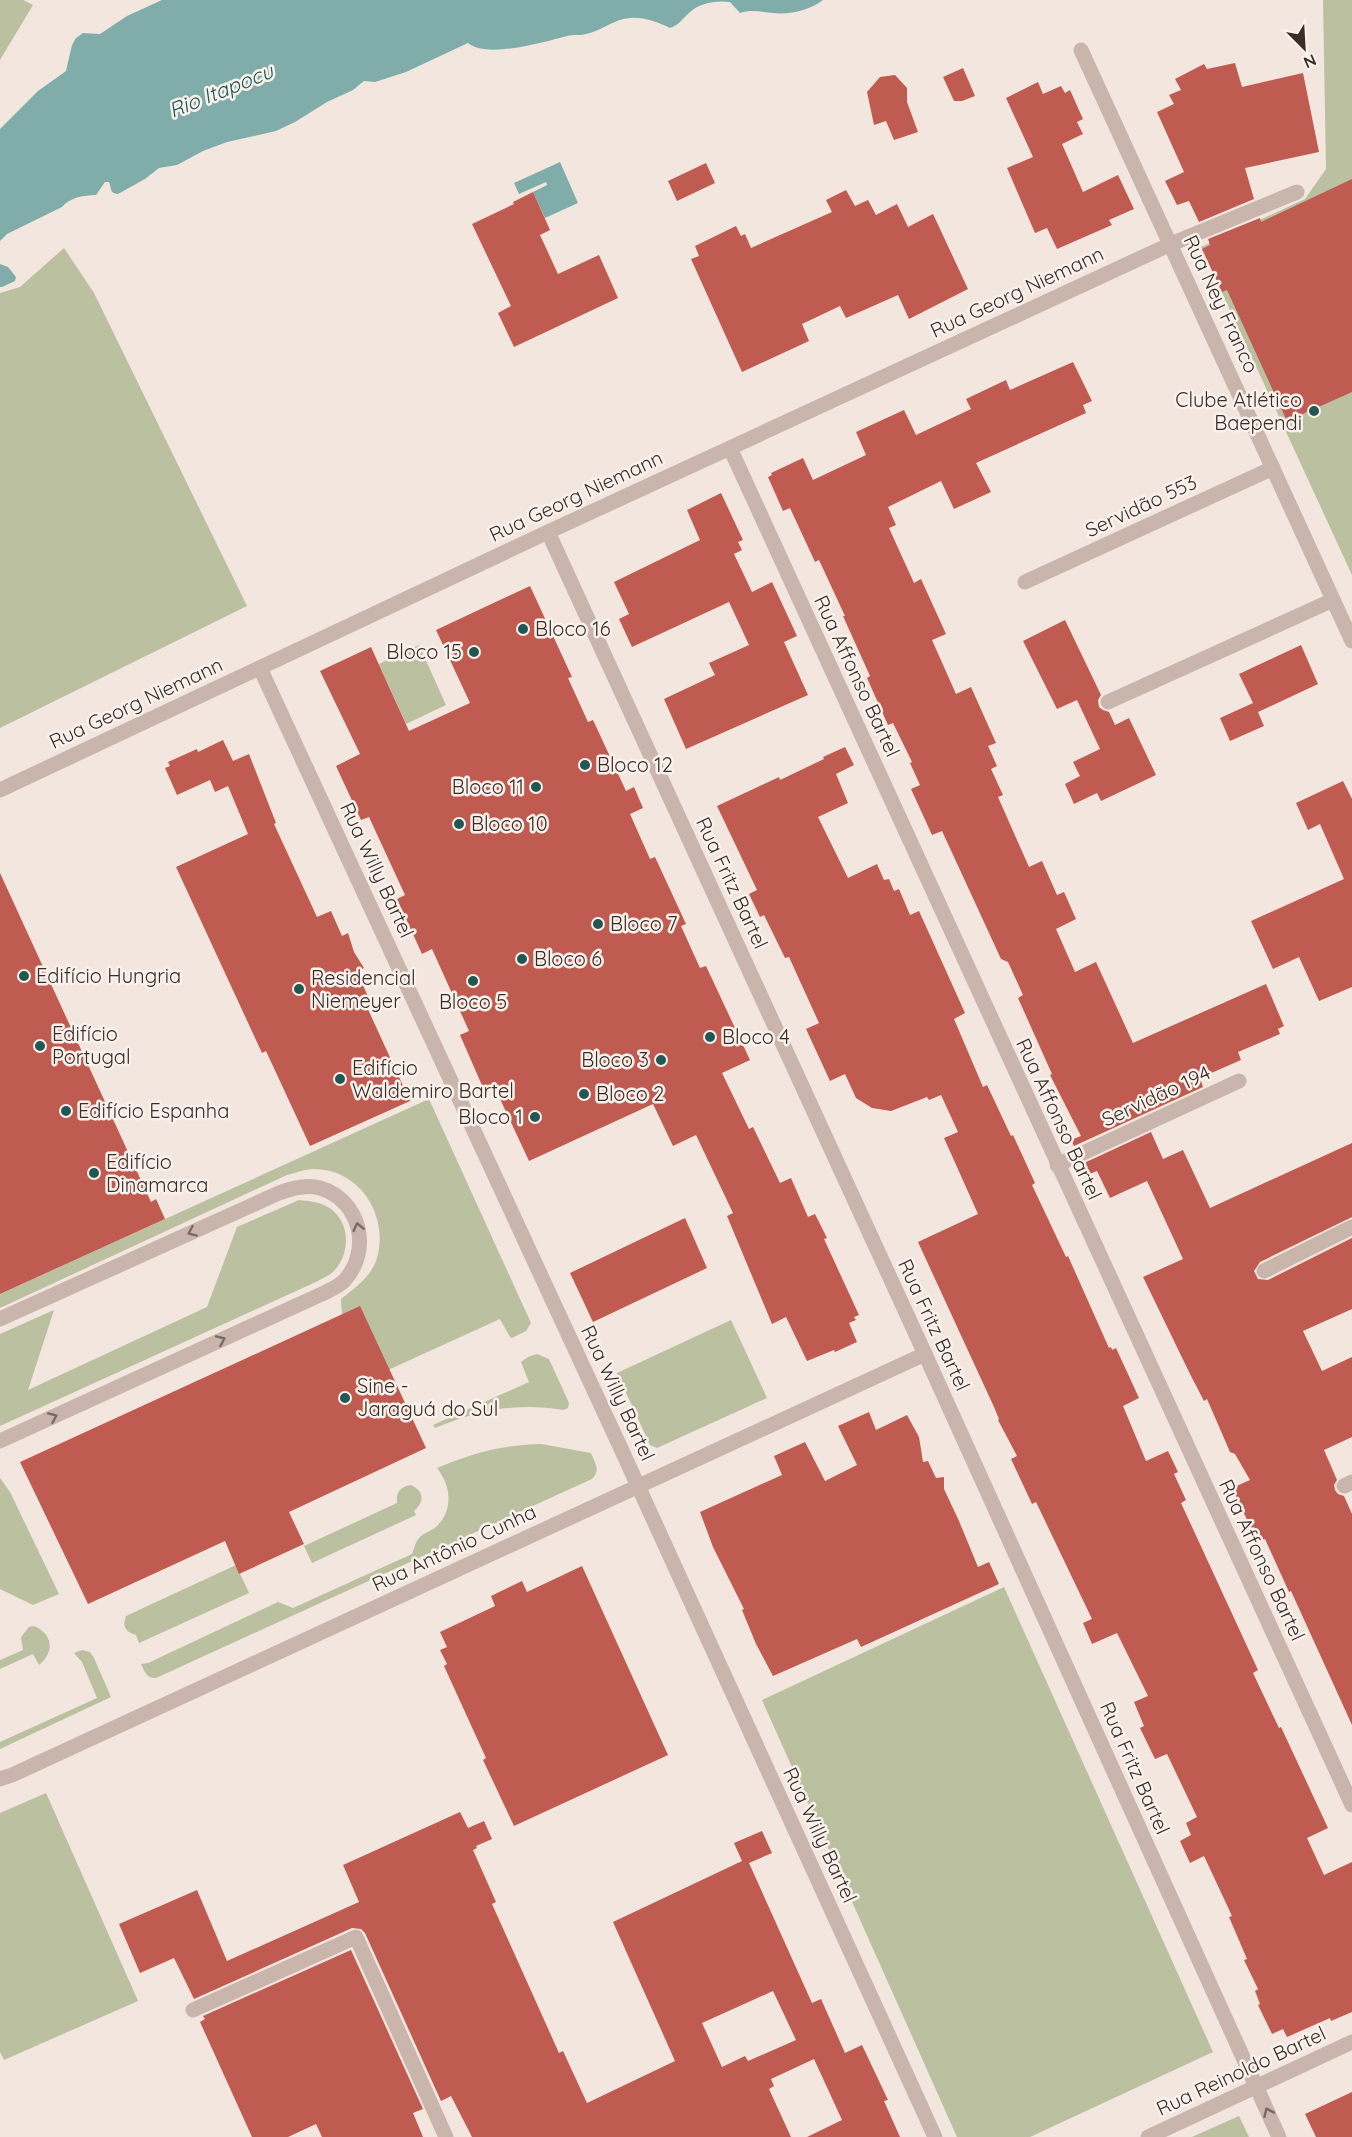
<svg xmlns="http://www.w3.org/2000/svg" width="1352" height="2137" viewBox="0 0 1352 2137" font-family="Quicksand,sans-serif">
<rect width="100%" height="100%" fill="#f2e6df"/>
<!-- green -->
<g fill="#bac0a0">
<path d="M0,0H23L33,5L0,60Z"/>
<path d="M1323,0H1352V575L1201,247L1305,199L1326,169Z"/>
<path d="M64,248L94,293L247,606L0,728V293L20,287Z"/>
<path d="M419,645L446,705L406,724L379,664Z"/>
<path d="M429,1099L531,1323L526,1331L512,1338L510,1337L500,1319L388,1370L342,1316L341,1299C355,1288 372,1276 377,1258C389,1216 360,1169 314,1169C305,1169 295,1173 287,1175L0,1308V1294Z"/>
<path d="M299,1200C310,1201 321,1202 331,1209C351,1224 350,1254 334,1271C330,1275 323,1278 318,1281L0,1426V1334L54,1310L28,1390L207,1307L237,1227Z"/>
<path d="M731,1320L767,1398L657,1448L650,1445L617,1373Z"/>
<path d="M537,1354L549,1359L569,1403L568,1408L564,1410C518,1402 478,1410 435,1428L433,1425L529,1382L521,1362L528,1357Z"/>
<path d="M541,1444L591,1453C595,1463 601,1470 592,1479L156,1678C146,1678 145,1672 141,1664L148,1663L278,1602L293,1608L412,1554C414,1549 416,1540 420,1537C424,1533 431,1531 436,1527C454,1510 451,1486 437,1468C473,1453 501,1445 541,1444Z"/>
<path d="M0,1478L10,1492L59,1594L33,1605L0,1589Z"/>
<path d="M411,1485C424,1491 425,1502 414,1511L416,1515L312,1563L304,1546L397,1503C396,1492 400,1487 411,1485Z"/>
<path d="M236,1565L249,1593L139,1643L136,1635C125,1632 122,1626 126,1616Z"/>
<path d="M1004,1587L1213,2052L1030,2137H957L762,1700Z"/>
<path d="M34,1626C53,1634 55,1652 39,1665L33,1654L0,1669V1660L23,1650L21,1637L29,1627Z"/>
<path d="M82,1650L90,1652L94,1658L111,1697L0,1749V1742L97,1698L82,1662L74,1653Z"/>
<path d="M46,1793L138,2001L4,2060L0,2052V1813Z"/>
<path d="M1239,2116L1249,2137H1192Z"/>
</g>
<!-- water -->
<g fill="#80ada9">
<path d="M162,0H823C810,10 790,15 773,13C762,12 752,9 740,13L730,2C716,0 699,3 689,13C682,19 679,25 670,28C657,22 644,17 630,18C614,19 601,31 586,34C580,36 573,34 567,36C544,42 487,59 468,43L406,72L375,82L364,81L353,90L327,102L295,122L276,131L227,142L203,151L177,165L159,168L145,179L118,194C109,193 112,189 109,182H105L96,195C83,196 72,196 62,207L7,234L0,241V129L38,91L66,71L72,45L76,38L83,33L100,34L127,16Z"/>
<path d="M560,162L578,203L545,218L533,192L547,185L546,182L519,194L514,183Z"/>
<path d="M0,264L8,267L16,277L15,281L2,287H0Z"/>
</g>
<!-- building -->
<g fill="#bf5b50" fill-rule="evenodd">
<path d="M1235,63L1242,87L1303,73L1319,152L1245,168L1254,199L1199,222L1189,201L1177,205L1165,181L1184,172L1157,112L1174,104L1169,95L1181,90L1175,79L1204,64L1207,69Z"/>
<path d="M963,68L975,96L962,101H954L943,77Z"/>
<path d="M895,75L907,88V102L918,132L894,140L886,121L874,125L867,92L880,77Z"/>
<path d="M1038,82L1043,94L1061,86L1065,93L1070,90L1083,119L1077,122L1083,134L1062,144L1083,192L1118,175L1134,209L1109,220L1112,225L1057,249L1047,228L1035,233L1007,168L1033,157L1006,98Z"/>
<path d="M706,163L715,183L677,201L668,181Z"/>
<path d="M1352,179V392L1287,421L1227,290L1222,292L1202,249L1210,245L1208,239L1260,218L1261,222Z"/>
<path d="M846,190L855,206L868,200L876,215L897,204L908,227L933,214L968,289L909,319L898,295L846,318L840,306L802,324L809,341L742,372L691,259L699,256L695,246L736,226L741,236L745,234L751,248L832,212L826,200Z"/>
<path d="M533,192L550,230L540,235L558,274L599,255L618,298L514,347L498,313L511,306L472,224L514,204L513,202Z"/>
<path d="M1073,362L1092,401L1083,405L1086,413L976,463L991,492L954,509L941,481L888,507L896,525L889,528L914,583L921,579L946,634L932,640L956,694L971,687L996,743L988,746L997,766L991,769L1003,795L998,797L1029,867L1042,861L1057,895L1064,892L1076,919L1056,929L1075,972L1096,962L1133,1043L1266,984L1284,1026L1278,1029L1280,1034L1238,1052L1241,1060L1200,1078L1203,1087L1074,1146L1071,1140L1081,1136L1050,1075L1052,1074L1018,998L1023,995L1008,962L1001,959L942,831L932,835L911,789L920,785L910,763L912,762L893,723L888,725L867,678L870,676L843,616H845L819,560L815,562L790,508L783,511L768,477L772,475L771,473L803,458L813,480L866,455L856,432L904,410L916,435L971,409L966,399L1006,380L1010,390Z"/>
<path d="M721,493L743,540L738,542L742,550L734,554L752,592L772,582L797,636L784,642L808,695L686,749L664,699L715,675L709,663L749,645L729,602L632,647L619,619L629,614L614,582L700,540L687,510Z"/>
<path d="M530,586L572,677L568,678L588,722L593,720L626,791L634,787L643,808L630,814L650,859L655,857L686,924L681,926L700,968L706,966L750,1060L722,1073L749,1129L753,1127L780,1183L791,1178L808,1217L815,1214L827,1238L824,1239L859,1315L854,1317L856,1320L849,1323L857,1342L835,1352L834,1350L807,1361L786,1317L772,1324L727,1216L733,1213L696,1135L673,1146L653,1104L529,1161L494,1086L484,1090L460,1035L469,1031L432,949L422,954L397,899L405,895L369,817L361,820L336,766L360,754L320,671L371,647L409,731L470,703L436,630Z"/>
<path d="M1065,620L1101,695L1098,700L1099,707L1103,710L1109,712L1115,725L1129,718L1156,775L1101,801L1097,793L1074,804L1065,784L1080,776L1073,762L1100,749L1077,700L1057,709L1023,641Z"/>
<path d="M1301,645L1318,684L1258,712L1264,726L1230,741L1220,718L1253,703L1239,674Z"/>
<path d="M223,740L233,761L249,754L276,823L274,824L317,917L331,911L342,936L348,933L354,952L364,968L357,972L371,1003L366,1005L410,1101L310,1146L266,1051L262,1053L176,867L248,834L228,786L215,792L210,780L177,795L165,768L170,766L168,762L197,749L198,752Z"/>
<path d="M845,747L854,765L836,774L848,803L818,817L848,878L877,864L884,880L889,879L894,891L899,889L910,915L919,911L965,1013L954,1019L983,1087L987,1085L1011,1136L1013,1135L1035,1183L1032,1185L1066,1257L1068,1256L1109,1348L1111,1347L1112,1350L1116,1348L1139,1398L1123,1406L1146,1461L1168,1451L1178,1472L1174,1474L1186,1500L1181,1503L1258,1670L1253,1673L1279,1728L1281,1727L1328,1828L1307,1838L1324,1875L1352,1862V2012L1331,2021L1330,2018L1287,2037L1283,2029L1272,2034L1258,2005L1260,2004L1255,1991L1258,1989L1244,1960L1247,1959L1229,1917L1232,1916L1204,1856L1190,1863L1180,1841L1191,1835L1186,1823L1197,1817L1167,1754L1155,1759L1140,1728L1144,1726L1134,1702L1148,1696L1117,1633L1092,1644L1083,1623L1092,1619L1036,1502L1032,1504L1011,1459L1017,1456L998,1420L999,1419L994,1407L918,1242L978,1214L944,1138L958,1132L941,1095L929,1100L927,1097L891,1111L872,1108L856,1098L845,1074L830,1081L806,1029L819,1023L789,957L785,958L764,915L760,917L749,894L757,890L717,806L779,777L780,780L824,759L823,757Z"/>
<path d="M1343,781L1352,799V987L1319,1001L1299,957L1273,969L1251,921L1344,879L1320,824L1308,830L1296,803Z"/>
<path d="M0,873L151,1202L156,1199L165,1219L0,1294Z"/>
<path d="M1151,1132L1163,1159L1183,1150L1210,1208L1352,1143V1217L1260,1262L1254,1271L1258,1279L1268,1280L1352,1238V1309L1303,1331L1322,1371L1352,1357V1437L1324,1450L1337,1480L1334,1485L1335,1490L1338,1494L1344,1496L1352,1514V1725L1291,1591L1289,1592L1265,1539L1261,1540L1254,1527L1251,1528L1232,1488L1250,1480L1235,1454L1230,1452L1207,1399L1204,1401L1190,1374L1143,1277L1183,1259L1147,1181L1110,1198L1097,1171L1087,1175L1082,1164Z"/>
<path d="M685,1218L707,1268L593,1322L570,1273Z"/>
<path d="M360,1306L426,1448L289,1512L304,1544L239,1574L225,1541L88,1604L20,1462Z"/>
<path d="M869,1412L876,1430L907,1415L919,1437L923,1462L928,1461L936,1478L944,1477V1489L959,1521L978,1567L989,1562L999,1584L861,1647L857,1639L773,1676L756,1644L742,1610L744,1609L713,1547L700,1512L782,1475L774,1456L805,1442L825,1481L857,1465L838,1426Z"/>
<path d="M582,1566L668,1755L514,1826L483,1760L486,1758L444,1666L447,1664L440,1650L447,1647L440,1632L495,1606L491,1596L522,1581L527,1592Z"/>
<path d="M460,1812L468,1828L484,1821L492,1839L476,1846L477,1848L473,1850L496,1902L492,1904L559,2053L563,2051L587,2103L675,2061L613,1922L742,1861L734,1843L762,1831L772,1853L749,1863L812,2003L821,1999L845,2053L862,2045L888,2100L884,2101L900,2137H807L842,2120L814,2059L771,2079L774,2086L769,2089L791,2137H472L451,2096L441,2101L365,1933L361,1929L352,1928L194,1999L174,1958L140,1973L119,1924L197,1890L227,1961L359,1902L343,1865ZM773,1991L796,2040L748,2061L745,2056L722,2067L702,2023Z"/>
<path d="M351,1950L423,2109L413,2113L423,2137H322L316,2124L288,2137H252L200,2022L205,2019L203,2016Z"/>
<path d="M1352,2092V2137H1316L1305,2114Z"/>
</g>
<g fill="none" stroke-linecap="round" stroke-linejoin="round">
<!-- service -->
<g stroke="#c9b5ac" stroke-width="15">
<path d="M1108,702L1333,600"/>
<path d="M0,1319L279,1193C292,1188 306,1184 320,1188C361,1200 372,1251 344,1281C339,1286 330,1290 324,1293L0,1441"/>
</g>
<!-- minor -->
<g stroke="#c9b5ac" stroke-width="15">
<path d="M1081,50L1352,641"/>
<path d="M730,448L1352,1805"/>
<path d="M548,532L925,1354L1279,2137"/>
<path d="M1025,582L1273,468"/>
<path d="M260,668L623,1453L935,2137"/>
<path d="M0,790L548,532L1171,244L1297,192"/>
<path d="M1057,1165L1239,1081"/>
<path d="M1264,1271L1352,1227"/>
<path d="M1344,1486L1352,1482"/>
<path d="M0,1779L12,1775L925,1354"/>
<path d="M193,2010L356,1937L446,2137"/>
<path d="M1148,2137L1352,2042"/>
</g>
</g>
<!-- one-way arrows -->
<defs><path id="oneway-chevron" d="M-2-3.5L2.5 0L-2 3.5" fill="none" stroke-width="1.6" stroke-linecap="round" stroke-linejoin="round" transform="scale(1.5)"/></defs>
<g stroke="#796a64">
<use href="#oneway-chevron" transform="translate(358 1227) rotate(-103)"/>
<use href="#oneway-chevron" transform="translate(192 1232) rotate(156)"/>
<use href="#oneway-chevron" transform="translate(221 1340) rotate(-24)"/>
<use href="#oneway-chevron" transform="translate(53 1417) rotate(-24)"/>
<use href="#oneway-chevron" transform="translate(1268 2112) rotate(-114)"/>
</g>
<!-- markers -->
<g fill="#225753" stroke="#f9f1ec" stroke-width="2">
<circle cx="1314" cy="411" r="6"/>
<circle cx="523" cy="629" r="6"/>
<circle cx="474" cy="652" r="6"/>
<circle cx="585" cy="765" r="6"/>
<circle cx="536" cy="787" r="6"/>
<circle cx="459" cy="824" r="6"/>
<circle cx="598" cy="924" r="6"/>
<circle cx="522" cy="959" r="6"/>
<circle cx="24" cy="976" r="6"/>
<circle cx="473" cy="981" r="6"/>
<circle cx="299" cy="989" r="6"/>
<circle cx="710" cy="1037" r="6"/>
<circle cx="40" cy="1046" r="6"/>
<circle cx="661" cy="1060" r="6"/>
<circle cx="340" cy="1079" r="6"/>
<circle cx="584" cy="1094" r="6"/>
<circle cx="66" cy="1111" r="6"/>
<circle cx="535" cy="1117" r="6"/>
<circle cx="94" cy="1173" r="6"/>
<circle cx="345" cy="1398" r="6"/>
</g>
<g text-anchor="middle" stroke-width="5" stroke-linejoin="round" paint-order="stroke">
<!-- street labels -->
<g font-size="20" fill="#382d2a" stroke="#f9f1ec">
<text transform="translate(1017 292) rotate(-25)" y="7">Rua Georg Niemann</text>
<text transform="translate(1221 304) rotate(65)" y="7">Rua Ney Franco</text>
<text transform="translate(576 496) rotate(-25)" y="7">Rua Georg Niemann</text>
<text transform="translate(1141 506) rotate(-25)" y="7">Servidão 553</text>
<text transform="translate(857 676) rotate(65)" y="7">Rua Affonso Bartel</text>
<text transform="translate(136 703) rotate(-25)" y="7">Rua Georg Niemann</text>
<text transform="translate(377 870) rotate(65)" y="7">Rua Willy Bartel</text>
<text transform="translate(732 883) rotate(65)" y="7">Rua Fritz Bartel</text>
<text transform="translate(1156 1096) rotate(-25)" y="7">Servidão 194</text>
<text transform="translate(1059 1119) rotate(65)" y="7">Rua Affonso Bartel</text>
<text transform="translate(934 1325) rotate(65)" y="7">Rua Fritz Bartel</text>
<text transform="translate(618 1393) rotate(65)" y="7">Rua Willy Bartel</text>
<text transform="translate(454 1548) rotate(-25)" y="7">Rua Antônio Cunha</text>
<text transform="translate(1262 1560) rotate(65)" y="7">Rua Affonso Bartel</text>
<text transform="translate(1135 1768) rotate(66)" y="7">Rua Fritz Bartel</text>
<text transform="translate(820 1835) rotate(65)" y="7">Rua Willy Bartel</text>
<text transform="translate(1241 2071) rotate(-25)" y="7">Rua Reinoldo Bartel</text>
</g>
<!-- poi labels -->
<g font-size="20" fill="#382d2a" stroke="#f9f1ec" text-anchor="start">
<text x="1302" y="407" text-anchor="end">Clube Atlético<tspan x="1302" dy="23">Baependi</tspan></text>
<text x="535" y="636">Bloco 16</text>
<text x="462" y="659" text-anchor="end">Bloco 15</text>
<text x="597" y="772">Bloco 12</text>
<text x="524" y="794" text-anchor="end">Bloco 11</text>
<text x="471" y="831">Bloco 10</text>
<text x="610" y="931">Bloco 7</text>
<text x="534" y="966">Bloco 6</text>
<text x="36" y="983">Edifício Hungria</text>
<text x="311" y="985">Residencial<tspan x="311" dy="23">Niemeyer</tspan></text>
<text x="473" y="1009" text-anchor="middle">Bloco 5</text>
<text x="52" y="1041">Edifício<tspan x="52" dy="23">Portugal</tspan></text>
<text x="722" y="1044">Bloco 4</text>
<text x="649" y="1067" text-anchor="end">Bloco 3</text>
<text x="352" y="1075">Edifício<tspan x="352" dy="23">Waldemiro Bartel</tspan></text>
<text x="596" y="1101">Bloco 2</text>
<text x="78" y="1118">Edifício Espanha</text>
<text x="523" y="1124" text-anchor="end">Bloco 1</text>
<text x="106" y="1169">Edifício<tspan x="106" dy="23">Dinamarca</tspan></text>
<text x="357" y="1393">Sine -<tspan x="357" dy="23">Jaraguá do Sul</tspan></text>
</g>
<!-- water labels -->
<g font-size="21" font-style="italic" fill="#225753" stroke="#f9f1ec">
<text transform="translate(221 91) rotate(-22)" y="7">Rio Itapocu</text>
</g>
</g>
<!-- north arrow -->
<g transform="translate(1304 48) rotate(156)" stroke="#f9f1ec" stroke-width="4.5" paint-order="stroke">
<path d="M0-4.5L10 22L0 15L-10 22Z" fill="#382d2a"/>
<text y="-9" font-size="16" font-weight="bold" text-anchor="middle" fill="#382d2a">N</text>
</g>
</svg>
